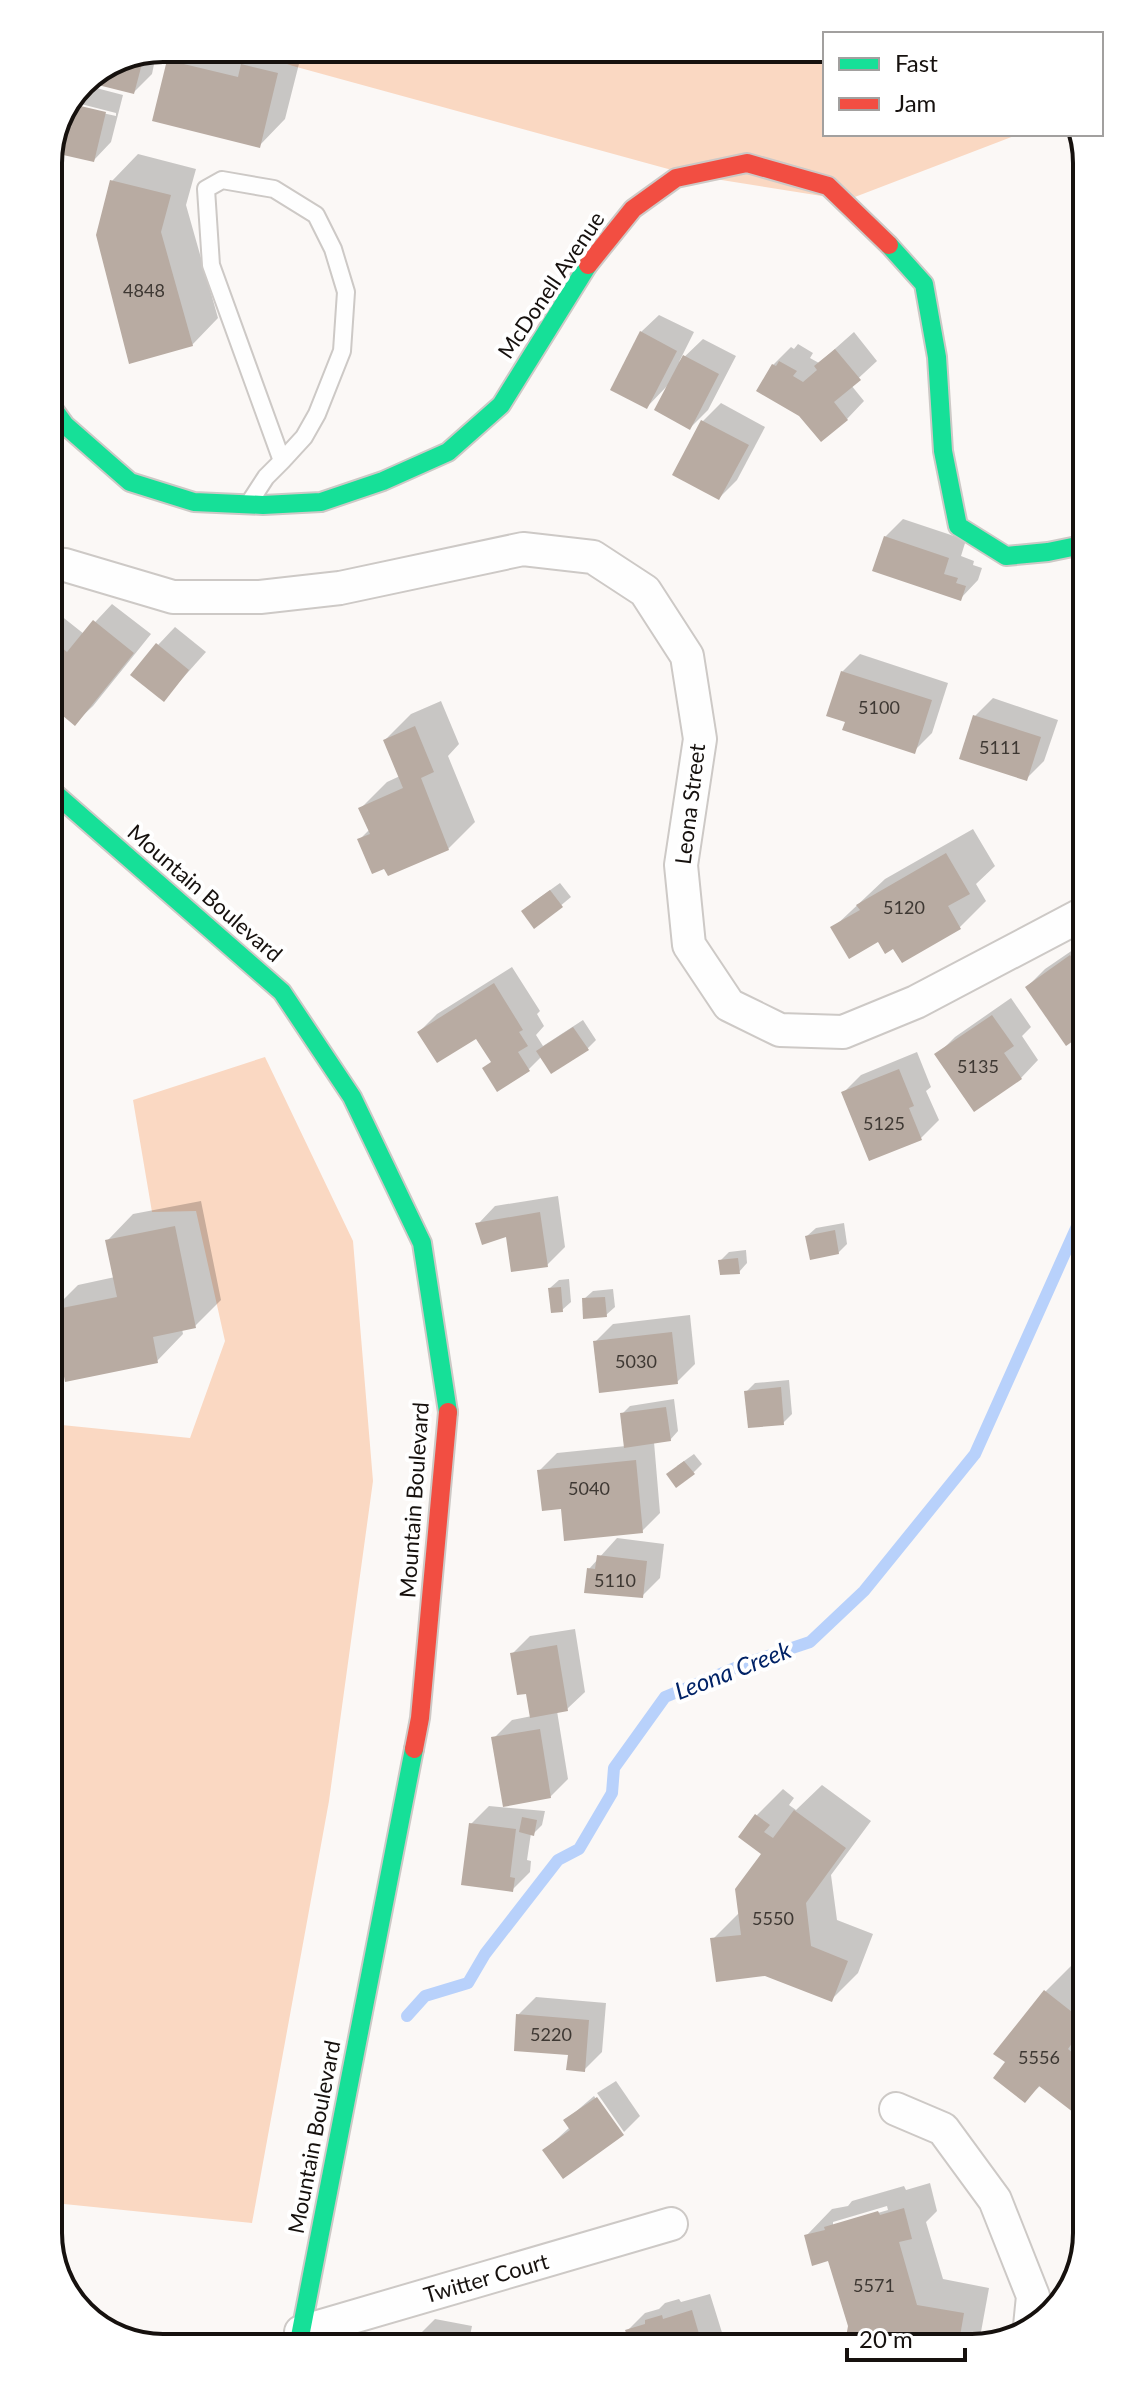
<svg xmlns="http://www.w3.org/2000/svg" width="1135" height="2396" viewBox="0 0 1135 2396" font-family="Lato,sans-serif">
<rect width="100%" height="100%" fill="#fbf8f6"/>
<!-- green -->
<g fill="#fad8c2">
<path d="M240,48H825V134H1019L847,200L690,175L293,66Z"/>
<path d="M265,1057L353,1241L373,1481L329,1801L252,2223L54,2203L52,1424L190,1438L225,1341L196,1211L152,1212L133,1100Z"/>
</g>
<!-- shadow -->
<g fill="#0003" fill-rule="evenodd">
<path d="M182,48H250L258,50L260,48H303L285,119L259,146L169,61Z"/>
<path d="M157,50L152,74L134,92L85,80Z"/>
<path d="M81,84L123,95L111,142L94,160L51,150L71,106L116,116V113L73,102Z"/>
<path d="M138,154L196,169L186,205L218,318L192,345L112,181Z"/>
<path d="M659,315L694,332L679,362L703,339L736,356L708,410L690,428L668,385L647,407L641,332Z"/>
<path d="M854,332L877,361L851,385L864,401L847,419L773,365L791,347L794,349L798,344L813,353L810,358L819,363Z"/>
<path d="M721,403L765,427L737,480L719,498L674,474L703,421Z"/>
<path d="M903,519L966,540L961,556L974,561L973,565L982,568L978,580L961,598L885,537Z"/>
<path d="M112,604L151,634L93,706L75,723L50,703V617L55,611L84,634Z"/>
<path d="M175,627L206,652L164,699L158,645Z"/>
<path d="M860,654L948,683L932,733L914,751L847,721L842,672Z"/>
<path d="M993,698L1058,720L1044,761L1026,779L975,716Z"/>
<path d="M441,701L459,744L448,756L475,822L448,849L360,839L370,829L361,808L387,782L400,776L385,740L411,714Z"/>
<path d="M973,829L995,866L976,884L986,901L960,927L903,961L894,946L879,939L833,928L885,879Z"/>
<path d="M560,883L571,897L535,927L532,903Z"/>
<path d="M1083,943V1031L1067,1043L1027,987L1045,969Z"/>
<path d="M512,967L540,1011L537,1014L544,1026L536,1035L543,1046L583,1020L596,1040L587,1049L542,1056L529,1069L493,1060L477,1036L419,1032L437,1014Z"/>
<path d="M1011,998L1031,1027L1022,1036L1038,1060L1021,1078L937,1055L955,1037Z"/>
<path d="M917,1052L931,1087L926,1091L939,1120L921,1138L843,1093L861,1075Z"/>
<path d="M558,1196L565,1247L547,1265L507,1234L478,1224L495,1206Z"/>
<path d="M201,1201L221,1300L194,1327L182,1329L183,1334L157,1361L66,1379L52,1311L78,1285L115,1277L107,1241L133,1214Z"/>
<path d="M844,1223L847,1244L838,1253L807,1236L816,1228Z"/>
<path d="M746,1250L747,1263L739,1272L720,1261L729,1252Z"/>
<path d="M569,1279L571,1302L562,1310L550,1288L559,1280Z"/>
<path d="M613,1289L615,1307L606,1315L584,1299L593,1291Z"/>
<path d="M690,1315L695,1364L677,1382L595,1342L613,1324Z"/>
<path d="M789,1380L792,1414L783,1423L746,1392L755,1383Z"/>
<path d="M674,1399L678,1431L670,1440L654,1442L660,1513L642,1531L563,1507L539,1471L557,1453L626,1446L622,1414L630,1406Z"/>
<path d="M694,1454L702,1464L693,1473L677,1466Z"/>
<path d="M617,1538L664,1544L660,1578L642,1596L589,1569Z"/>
<path d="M575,1629L585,1692L567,1709L557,1711L568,1779L550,1797L494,1738L512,1720L532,1716L528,1692L512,1654L530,1636Z"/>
<path d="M822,1785L871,1821L831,1875L837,1920L873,1934L858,1973L832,1999L713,1939L740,1912L763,1854L757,1815L783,1789L794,1798L789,1805L796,1810Z"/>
<path d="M489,1806L545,1811L542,1825L534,1833H531L527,1860L531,1861L530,1872L512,1890L471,1824Z"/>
<path d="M1072,1965L1086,1977L1087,2111L1041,2085L1025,2100L1008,2062L1046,1991Z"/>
<path d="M536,1997L606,2003L602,2052L584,2070L570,2053L518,2015Z"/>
<path d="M616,2081L640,2116L624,2132L597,2093Z"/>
<path d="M594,2096L620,2134L545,2150L570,2127L566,2120Z"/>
<path d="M930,2183L937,2211L926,2222L943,2279L989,2288L981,2332L971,2342L881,2343L850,2326L830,2259L806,2236L832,2209L848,2206L852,2201L904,2186L906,2190ZM887,2206L888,2210L833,2226V2222Z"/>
<path d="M710,2294L724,2339L719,2344H632L627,2331L645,2313L659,2309L665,2303L679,2299L681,2302Z"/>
<path d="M435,2319L472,2326L468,2346H408Z"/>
</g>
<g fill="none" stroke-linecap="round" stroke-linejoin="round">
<!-- stream -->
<path stroke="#b8d1fb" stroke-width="12" d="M407,2016L425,1996L468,1983L485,1954L558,1860L579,1849L612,1793L614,1768L665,1697L747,1663L810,1642L864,1591L975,1454L1078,1224L1084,1216"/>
</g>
<!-- building -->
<g fill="#b8aba2">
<path d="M144,56L134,94L82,81Z"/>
<path d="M167,60L238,77L241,64L278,73L260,148L152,121Z"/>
<path d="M72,104L106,112L94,162L50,152Z"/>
<path d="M110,180L171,195L161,232L193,346L129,364L96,235Z"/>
<path d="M640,331L677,351L647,409L610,390Z"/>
<path d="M835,349L861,380L834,402L848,420L821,442L799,416L756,391L772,364L776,366L779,361L797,371L793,376L803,382L817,370L814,366Z"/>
<path d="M683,355L719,374L690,430L654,410Z"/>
<path d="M701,420L749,445L719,500L672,475Z"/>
<path d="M884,536L949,558L944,574L958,578L956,583L966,586L961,601L872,571Z"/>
<path d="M93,620L134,653L75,726L50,705V638L67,652Z"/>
<path d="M156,643L189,670L164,702L130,675Z"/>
<path d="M841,671L932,700L915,754L842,730L845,722L826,716Z"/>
<path d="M973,715L1041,737L1027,781L959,759Z"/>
<path d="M415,726L434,772L421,778L449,850L388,876L384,869L372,874L357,839L370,834L358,808L403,788L383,740Z"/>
<path d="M946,853L970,894L948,906L961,929L902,963L893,949L885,954L878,942L849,959L830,927L860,910L856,905Z"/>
<path d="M550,890L563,907L534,929L521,911Z"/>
<path d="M1070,955L1083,973V1034L1066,1046L1025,987Z"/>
<path d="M494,983L523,1030L519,1032L528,1046L518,1052L530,1071L497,1092L482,1068L491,1062L476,1039L437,1063L417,1032Z"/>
<path d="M992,1015L1014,1046L1004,1053L1022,1079L974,1112L934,1054Z"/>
<path d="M573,1027L589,1050L551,1074L536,1051Z"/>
<path d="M899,1069L914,1106L909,1108L922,1140L869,1161L841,1092Z"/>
<path d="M540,1212L548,1267L511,1272L506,1237L482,1245L475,1223Z"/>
<path d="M175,1226L196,1328L153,1337L158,1363L65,1382L52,1310L117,1297L105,1240Z"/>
<path d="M835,1230L839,1254L810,1260L805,1236Z"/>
<path d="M738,1258L740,1274L720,1275L718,1260Z"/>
<path d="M561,1287L563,1312L551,1313L548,1288Z"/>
<path d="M605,1297L607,1317L583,1319L582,1298Z"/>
<path d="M672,1332L678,1384L599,1393L593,1341Z"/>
<path d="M781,1387L784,1425L748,1428L744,1391Z"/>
<path d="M666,1407L671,1441L624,1448L620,1413Z"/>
<path d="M636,1460L643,1533L564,1541L561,1509L542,1511L537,1470Z"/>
<path d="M684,1461L695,1474L676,1488L666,1474Z"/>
<path d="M597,1555L647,1561L643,1598L584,1593L587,1568L595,1569Z"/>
<path d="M557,1645L568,1711L530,1718L526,1694L517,1695L510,1653Z"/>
<path d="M540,1729L551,1798L503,1807L491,1737Z"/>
<path d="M794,1810L846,1848L806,1903L811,1946L848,1961L832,2002L765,1976L716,1982L710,1938L741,1935L735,1889L761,1854L738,1837L755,1814L770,1825L764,1832L773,1838Z"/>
<path d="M522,1817L537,1820L534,1836L519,1832Z"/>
<path d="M469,1823L516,1829L510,1877L515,1878L513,1892L461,1885Z"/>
<path d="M1044,1990L1086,2023L1068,2049L1086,2064L1087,2113L1082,2119L1039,2086L1025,2103L993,2078L1005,2062L993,2054Z"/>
<path d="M516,2014L589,2020L585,2072L566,2070L568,2055L514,2051Z"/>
<path d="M597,2097L624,2135L563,2179L542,2150L570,2130L563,2120Z"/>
<path d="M904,2208L912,2239L899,2242L917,2305L964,2313L959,2342L869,2343L846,2337L848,2326L828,2261L812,2266L804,2235L825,2230L824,2227L878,2211L880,2215Z"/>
<path d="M692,2310L702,2344H630L625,2330L645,2324V2320L662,2315L663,2319Z"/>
</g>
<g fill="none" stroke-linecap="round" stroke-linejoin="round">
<defs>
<path id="lane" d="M251,500L266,477L282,461L211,265L206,189L222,180L274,189L316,215L333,249L346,292L342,351L317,414L304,437L282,461"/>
<g id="street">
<path d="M49,564L65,565L173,597H260L340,588L523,549L593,557L645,591L687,656L700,739L681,865L689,945L729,1005L780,1030L843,1032L916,1002L1083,914"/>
<path d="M896,2109L943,2129L995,2200L1033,2296L1030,2326"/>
<path d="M301,2332L671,2224"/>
</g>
<g id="fast">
<path d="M889,245L924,284L937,357L943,451L958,526L1006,556L1048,552L1082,545"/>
<path d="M49,403L65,425L130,482L194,502L263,505L321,502L383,481L448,452L501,405L588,265"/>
<path d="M50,789L282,992L352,1097L422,1243L448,1412"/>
<path d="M298,2347L414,1749"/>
</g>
<g id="jam">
<path d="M588,265L633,209L676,178L747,163L828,186L889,245"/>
<path d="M414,1749L420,1718L448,1412"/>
</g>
</defs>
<!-- lane casing -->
<use href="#lane" stroke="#cdc9c6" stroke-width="20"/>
<!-- street casing -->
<use href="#street" stroke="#cdc9c6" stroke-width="36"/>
<!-- fast casing -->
<use href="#fast" stroke="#cdc9c6" stroke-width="22"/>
<!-- jam casing -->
<use href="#jam" stroke="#cdc9c6" stroke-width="22"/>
<!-- lane -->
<use href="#lane" stroke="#fefefe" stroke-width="16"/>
<!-- street -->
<use href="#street" stroke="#fefefe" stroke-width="32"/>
<!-- fast -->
<use href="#fast" stroke="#16e098" stroke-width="18"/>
<!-- jam -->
<use href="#jam" stroke="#f24e42" stroke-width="18"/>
</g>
<g text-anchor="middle" stroke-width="8" stroke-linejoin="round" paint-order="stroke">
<!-- number labels -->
<g font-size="18" fill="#3e3833">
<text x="144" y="297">4848</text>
<text x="879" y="714">5100</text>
<text x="1000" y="754">5111</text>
<text x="904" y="914">5120</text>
<text x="978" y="1073">5135</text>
<text x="884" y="1130">5125</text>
<text x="636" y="1368">5030</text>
<text x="589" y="1495">5040</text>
<text x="615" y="1587">5110</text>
<text x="773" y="1925">5550</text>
<text x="551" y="2041">5220</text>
<text x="1039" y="2064">5556</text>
<text x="874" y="2292">5571</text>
</g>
<!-- street labels -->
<g font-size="22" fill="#16110e" stroke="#fff">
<text transform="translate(551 285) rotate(-56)" y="8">McDonell Avenue</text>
<text transform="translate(690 804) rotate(-83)" y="8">Leona Street</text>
<text transform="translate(205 893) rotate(41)" y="8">Mountain Boulevard</text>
<text transform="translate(414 1500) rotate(-86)" y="8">Mountain Boulevard</text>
<text transform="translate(314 2137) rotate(-79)" y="8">Mountain Boulevard</text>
<text transform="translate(486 2278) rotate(-16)" y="8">Twitter Court</text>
</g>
<!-- water labels -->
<g font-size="24" font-style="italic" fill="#026" stroke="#fff">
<text transform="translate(733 1671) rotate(-21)" y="8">Leona Creek</text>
</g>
</g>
<!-- crop -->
<path d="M0 0H1135V2396H0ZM163 62H972A101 101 0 0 1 1073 163V2233A101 101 0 0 1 972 2334H163A101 101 0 0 1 62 2233V163A101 101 0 0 1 163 62Z" fill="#fff" fill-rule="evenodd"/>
<path fill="none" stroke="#16110e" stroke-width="4" d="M163 62H972A101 101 0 0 1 1073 163V2233A101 101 0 0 1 972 2334H163A101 101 0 0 1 62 2233V163A101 101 0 0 1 163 62Z"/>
<!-- legend -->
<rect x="823" y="32" width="280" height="104" fill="#ffffff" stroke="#a2a09f" stroke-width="2"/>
<rect x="839" y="58" width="40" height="12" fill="#16e098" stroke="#a2a09f" stroke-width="2"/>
<text x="895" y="72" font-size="24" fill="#16110e">Fast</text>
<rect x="839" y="98" width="40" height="12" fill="#f24e42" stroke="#a2a09f" stroke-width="2"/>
<text x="895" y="112" font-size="24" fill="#16110e">Jam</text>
<!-- scale -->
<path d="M847 2348v12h118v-12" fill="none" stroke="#16110e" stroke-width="4"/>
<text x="859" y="2348" font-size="24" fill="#16110e" stroke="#ffffff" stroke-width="6" paint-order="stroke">20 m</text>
</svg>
